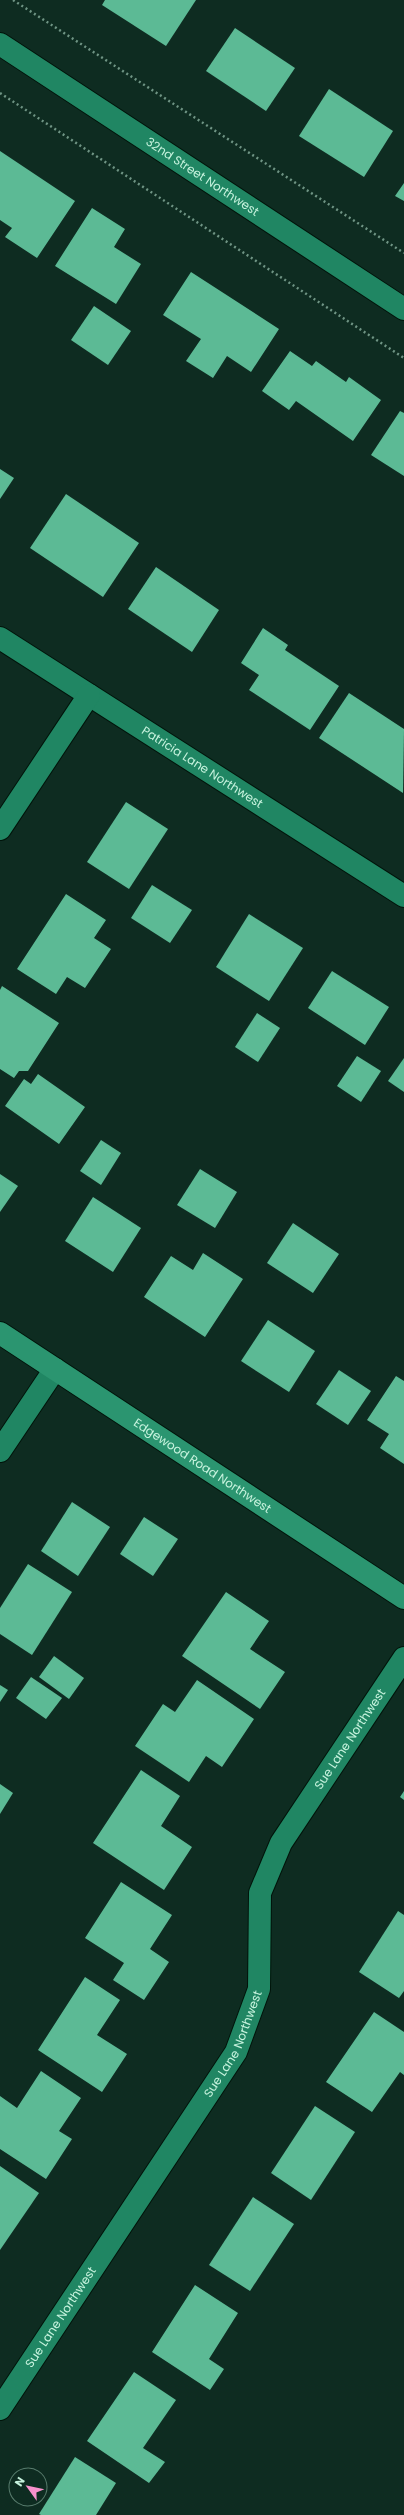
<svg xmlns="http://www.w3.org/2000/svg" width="404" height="2515" viewBox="0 0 404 2515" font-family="Poppins,sans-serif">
<rect width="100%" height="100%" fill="#0e2c21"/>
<!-- building -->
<g fill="#5cba95">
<path d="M105,0H196L166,46L102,5Z"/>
<path d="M235,28L295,68L266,111L206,71Z"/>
<path d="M329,89L393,131L364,177L299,136Z"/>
<path d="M0,151L75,201L37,258L5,237L12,228L0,220Z"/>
<path d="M404,183V201L395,196Z"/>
<path d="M92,208L125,229L114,247L141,264L116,304L55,266Z"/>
<path d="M191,272L279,329L251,372L227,356L213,378L186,361L201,339L163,315Z"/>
<path d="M94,306L131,331L108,365L71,340Z"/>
<path d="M290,351L312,366L316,361L346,382L349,377L381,400L353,441L296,401L289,410L262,391Z"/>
<path d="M400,411L404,413V476L371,455Z"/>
<path d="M0,469L14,478L0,499Z"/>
<path d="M66,494L139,543L103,597L30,548Z"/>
<path d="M156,567L219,610L192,652L128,609Z"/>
<path d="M263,628L288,645L285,650L339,686L310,730L249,690L259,675L241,663Z"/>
<path d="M349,693L404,729L403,793L319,738Z"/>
<path d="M126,802L168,829L129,889L87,862Z"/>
<path d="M152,885L192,910L170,943L131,918Z"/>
<path d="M66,894L106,920L94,938L111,949L85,988L67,977L56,994L17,969Z"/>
<path d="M249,914L303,948L269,1001L216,967Z"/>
<path d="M332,971L389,1007L365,1045L308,1008Z"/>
<path d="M2,986L59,1023L28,1071H19L14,1078L0,1069V990Z"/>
<path d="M257,1013L280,1028L258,1062L235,1047Z"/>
<path d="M357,1056L381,1071L361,1102L337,1086Z"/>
<path d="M404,1058V1092L388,1081Z"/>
<path d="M38,1074L85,1107L59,1144L5,1106L24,1079L31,1084Z"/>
<path d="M101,1140L121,1153L101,1185L80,1171Z"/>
<path d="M200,1169L237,1192L215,1228L177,1205Z"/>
<path d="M0,1174L18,1186L0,1212Z"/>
<path d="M93,1197L141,1228L113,1272L65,1241Z"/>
<path d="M293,1223L339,1254L313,1293L267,1263Z"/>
<path d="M203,1253L243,1279L205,1337L144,1297L171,1256L193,1270Z"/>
<path d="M268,1320L315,1351L289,1392L241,1361Z"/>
<path d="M339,1370L371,1391L348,1425L316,1404Z"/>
<path d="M396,1376L404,1381V1464L380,1448L389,1434L367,1420Z"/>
<path d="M72,1502L110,1527L78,1576L41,1551Z"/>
<path d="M144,1517L178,1539L153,1576L120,1554Z"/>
<path d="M28,1564L72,1592L32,1655L0,1634V1608Z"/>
<path d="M226,1592L269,1621L250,1649L285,1672L260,1709L182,1656Z"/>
<path d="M54,1656L84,1678L69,1699L39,1677Z"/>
<path d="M31,1677L62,1698L46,1719L16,1698Z"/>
<path d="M197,1680L254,1719L222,1767L206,1756L189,1782L135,1746L163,1704L175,1712Z"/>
<path d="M0,1685L8,1690L0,1702Z"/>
<path d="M141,1770L180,1796L161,1826L192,1847L164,1890L93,1843Z"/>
<path d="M0,1784L13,1793L0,1814Z"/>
<path d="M404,1791V1800L400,1797Z"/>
<path d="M121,1882L172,1915L150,1949L169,1962L144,2000L113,1980L124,1963L85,1938Z"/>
<path d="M398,1911L404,1915V1991L399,1998L359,1972Z"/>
<path d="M85,1977L120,2000L97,2035L127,2054L102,2092L38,2050Z"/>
<path d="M374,2012L404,2032V2075L400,2072L372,2112L326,2082Z"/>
<path d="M41,2071L81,2098L59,2131L72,2139L46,2179L0,2149V2096L17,2108Z"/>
<path d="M315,2106L355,2132L311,2200L271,2173Z"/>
<path d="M0,2166L39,2193L0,2250Z"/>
<path d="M253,2197L294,2224L250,2291L209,2265Z"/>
<path d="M195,2285L238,2313L209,2359L224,2369L210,2390L152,2352Z"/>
<path d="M134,2372L176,2400L143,2448L165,2462L149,2483L87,2441Z"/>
<path d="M75,2457L116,2483L96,2515H41L39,2514Z"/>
</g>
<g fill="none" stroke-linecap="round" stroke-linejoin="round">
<defs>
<g id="street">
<path id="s1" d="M0,44L404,309"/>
<path id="s2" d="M0,638L404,896"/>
<path d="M0,829L89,695"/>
<path d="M0,1451L55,1369"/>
<path id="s3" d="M0,2409L236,2052L259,1989L260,1893L281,1843L404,1658"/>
</g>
<g id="primary">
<path id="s4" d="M0,1333L404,1598"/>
</g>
</defs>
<!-- street casing -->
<use href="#street" stroke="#00140a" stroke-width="24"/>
<!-- primary casing -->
<use href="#primary" stroke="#00140a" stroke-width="24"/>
<!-- path -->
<g stroke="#6f9484" stroke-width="2.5" stroke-dasharray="2 3" stroke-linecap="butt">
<path d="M13,0L404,253"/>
<path d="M0,93L404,358"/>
</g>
<!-- street -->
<use href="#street" stroke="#208663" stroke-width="22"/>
<!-- primary -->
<use href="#primary" stroke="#2b9570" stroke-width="22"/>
</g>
<g text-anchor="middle" stroke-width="4" stroke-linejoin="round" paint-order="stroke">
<!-- street labels -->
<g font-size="12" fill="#c7f3de" stroke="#0e2c21">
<text dy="4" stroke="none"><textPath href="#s1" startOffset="242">32nd Street Northwest</textPath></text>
<text dy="4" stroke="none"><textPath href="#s2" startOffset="240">Patricia Lane Northwest</textPath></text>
<text dy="4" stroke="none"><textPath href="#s4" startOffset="242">Edgewood Road Northwest</textPath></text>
<text dy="4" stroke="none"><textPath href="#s3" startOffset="770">Sue Lane Northwest</textPath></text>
<text dy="4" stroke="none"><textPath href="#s3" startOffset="434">Sue Lane Northwest</textPath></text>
<text dy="4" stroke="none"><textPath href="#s3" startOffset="110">Sue Lane Northwest</textPath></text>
</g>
</g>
<!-- north arrow -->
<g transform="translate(28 2487) rotate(303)"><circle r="19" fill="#0e2c21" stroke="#587c6d"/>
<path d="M0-3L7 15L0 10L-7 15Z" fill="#f890cc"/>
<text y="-6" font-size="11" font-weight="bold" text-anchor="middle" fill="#c7f3de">N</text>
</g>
</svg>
